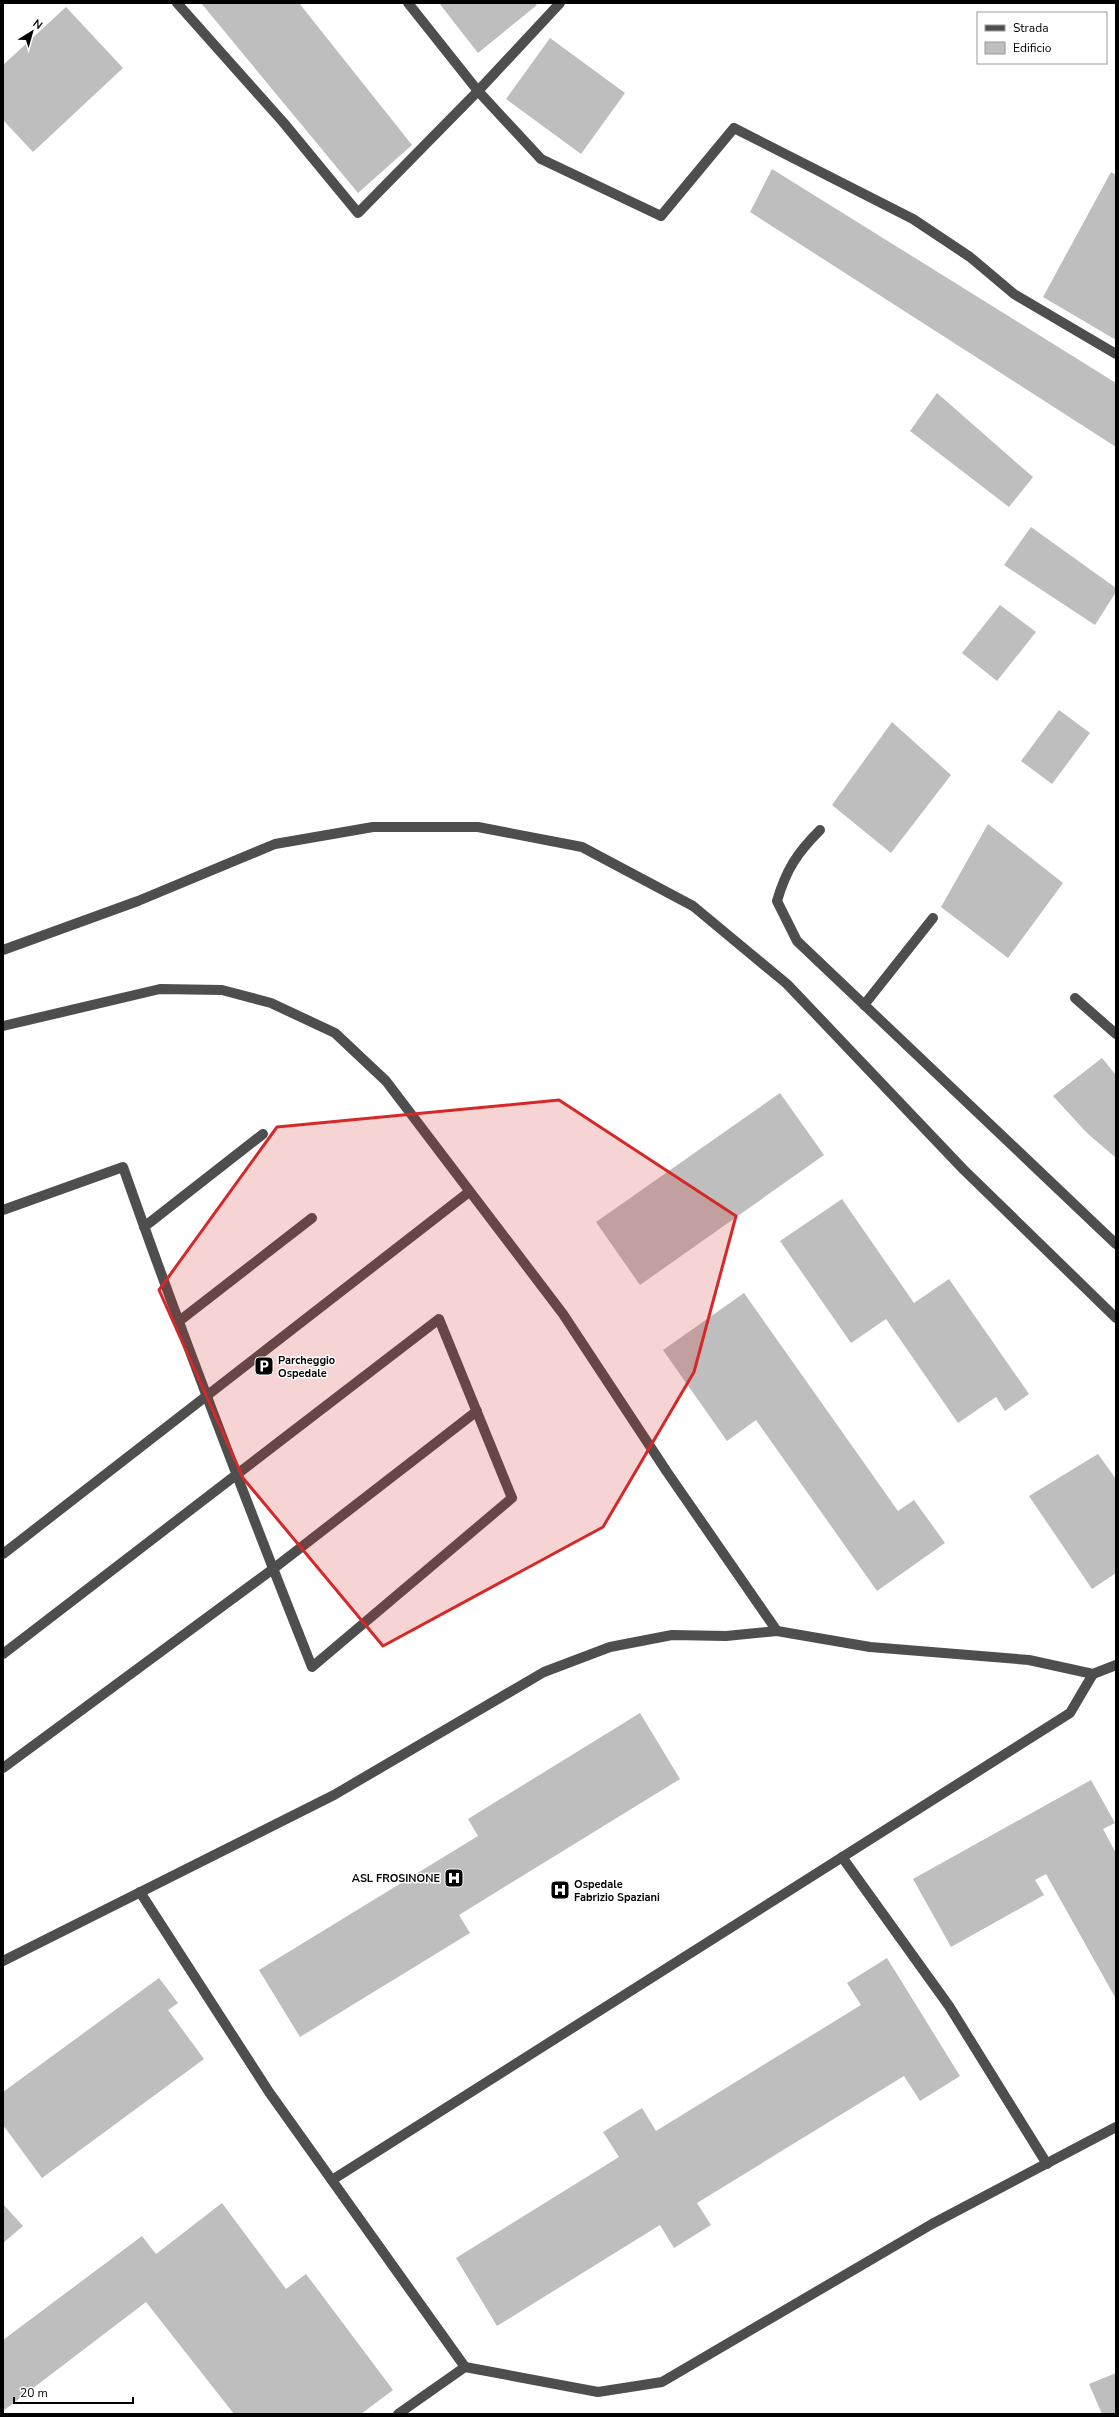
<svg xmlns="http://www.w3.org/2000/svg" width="1119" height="2417" viewBox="0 0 1119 2417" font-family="'Nunito Sans',sans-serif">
<rect width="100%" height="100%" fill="#fff"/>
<!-- building -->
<g fill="#bebebe">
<path d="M201,3H299L412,145L358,193Z"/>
<path d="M439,3H535L537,5L478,53Z"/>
<path d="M66,7L123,68L33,152L3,120V65Z"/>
<path d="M550,38L625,93L581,154L506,99Z"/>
<path d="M772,169L1116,383V447L750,212Z"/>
<path d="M1111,172L1116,175V340L1043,297Z"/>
<path d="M937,393L1033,477L1009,507L910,431Z"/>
<path d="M1031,527L1116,588V592L1095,625L1004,565Z"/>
<path d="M1000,605L1036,632L997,681L962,653Z"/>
<path d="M1059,710L1090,733L1052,784L1021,761Z"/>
<path d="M892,722L951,775L891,853L832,805Z"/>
<path d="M988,824L1063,883L1008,958L941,907Z"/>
<path d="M1102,1058L1116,1075V1158L1087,1133L1053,1096Z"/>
<path d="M780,1093L824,1155L640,1285L596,1222Z"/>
<path d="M842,1199L914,1303L949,1279L1029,1394L1005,1411L996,1397L958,1423L886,1319L851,1343L780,1241Z"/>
<path d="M744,1293L898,1511L914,1500L945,1543L877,1591L756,1420L727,1441L663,1350Z"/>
<path d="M1098,1454L1116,1479V1573L1092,1589L1029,1496Z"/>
<path d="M640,1713L680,1779L459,1915L470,1933L300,2037L259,1970L478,1836L468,1819Z"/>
<path d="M1091,1780L1115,1823L1103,1829L1116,1853V1999L1046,1874L1035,1880L1044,1895L951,1947L913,1879Z"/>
<path d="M887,1958L960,2076L920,2101L904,2076L697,2203L711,2225L674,2248L660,2225L497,2326L456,2258L619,2157L603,2132L642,2108L656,2131L861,2005L847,1983Z"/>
<path d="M159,1978L178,2003L168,2010L204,2059L42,2178L3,2125V2092Z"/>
<path d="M222,2203L286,2289L306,2274L393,2390L361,2414H234L146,2302L3,2411V2340L142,2236L156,2254Z"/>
<path d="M3,2204L23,2226L3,2243Z"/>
<path d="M1116,2373V2414H1102L1089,2384Z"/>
</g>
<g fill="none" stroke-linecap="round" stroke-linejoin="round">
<!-- minor -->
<g stroke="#4e4e4e" stroke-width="10">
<path d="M177,3L283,122L358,213L478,91L560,3"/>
<path d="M408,3L478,91L541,159L661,216L734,128L913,219L970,257L1014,294L1116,354"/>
<path d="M820,830C797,853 786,870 777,901L797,941L1116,1244"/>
<path d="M3,950L138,901L275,844L373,827H478L582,847L693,906L787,984L963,1169L1116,1318"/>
<path d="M1075,998L1116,1034"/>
<path d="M864,1005L933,918"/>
<path d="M3,1026L160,989L222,990L271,1003L335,1033L386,1081L563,1314L667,1472L777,1631"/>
<path d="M3,1210L123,1167C182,1335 246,1501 312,1667L512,1498L439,1319L3,1654"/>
<path d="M144,1227L263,1134"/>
<path d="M178,1322L312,1218"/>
<path d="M3,1554L469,1192"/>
<path d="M3,1768L273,1569L477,1411"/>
<path d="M842,1857L949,2006L1047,2164"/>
<path d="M140,1892L269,2092L465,2367L398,2414"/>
<path d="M3,1961L334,1795L544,1672L610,1647L672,1635L726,1636L777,1631L870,1647L1029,1660L1093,1674L1116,1665"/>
<path d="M332,2180L1070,1713L1093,1674"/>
<path d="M465,2367L598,2392L662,2382L932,2224L1116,2127"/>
</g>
</g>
<!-- marked area -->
<path fill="#d62828" fill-opacity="0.2" stroke="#d62828" stroke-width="3" stroke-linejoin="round" d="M559,1100L736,1216L694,1372L603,1527L383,1646L243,1478L159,1290L277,1127Z"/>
<!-- icons -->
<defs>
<symbol id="parking-square" viewBox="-11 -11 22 22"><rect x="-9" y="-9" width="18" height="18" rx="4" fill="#000" stroke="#fff"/><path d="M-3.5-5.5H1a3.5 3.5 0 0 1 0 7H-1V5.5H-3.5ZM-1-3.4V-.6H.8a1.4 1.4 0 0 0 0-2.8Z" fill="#fff"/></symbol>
<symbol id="hospital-square" viewBox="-11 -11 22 22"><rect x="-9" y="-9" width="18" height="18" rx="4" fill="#000" stroke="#fff"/><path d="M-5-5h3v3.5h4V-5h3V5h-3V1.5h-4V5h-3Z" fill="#fff"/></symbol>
</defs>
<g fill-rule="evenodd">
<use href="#parking-square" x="253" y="1355" width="22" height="22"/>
<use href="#hospital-square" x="443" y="1867" width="22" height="22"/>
<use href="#hospital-square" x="549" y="1879" width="22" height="22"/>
</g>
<g text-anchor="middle" stroke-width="3" stroke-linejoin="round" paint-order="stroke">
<!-- poi labels -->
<g font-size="11" font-weight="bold" fill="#000" stroke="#fff" text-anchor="start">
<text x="278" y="1364">Parcheggio<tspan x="278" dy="13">Ospedale</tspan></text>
<text x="440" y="1882" text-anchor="end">ASL FROSINONE</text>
<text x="574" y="1888">Ospedale<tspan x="574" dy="13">Fabrizio Spaziani</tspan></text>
</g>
</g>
<!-- border -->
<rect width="1119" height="2417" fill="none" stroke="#000000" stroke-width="8"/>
<!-- legend -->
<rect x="977" y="12" width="130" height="52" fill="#ffffff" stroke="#999999"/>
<rect x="985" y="25" width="20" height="6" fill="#4e4e4e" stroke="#999999"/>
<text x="1013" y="32" font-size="12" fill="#000000">Strada</text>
<rect x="985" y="42" width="20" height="12" fill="#bebebe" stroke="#999999"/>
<text x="1013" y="52" font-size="12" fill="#000000">Edificio</text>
<!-- north arrow -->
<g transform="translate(32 32) rotate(37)" stroke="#ffffff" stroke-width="3" paint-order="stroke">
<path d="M0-3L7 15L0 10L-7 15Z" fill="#000000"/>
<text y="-6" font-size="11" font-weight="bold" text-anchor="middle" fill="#000000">N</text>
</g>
<!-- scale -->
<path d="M14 2397v6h119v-6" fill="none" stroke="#000000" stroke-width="2"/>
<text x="20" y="2397" font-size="12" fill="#000000" stroke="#ffffff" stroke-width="3" paint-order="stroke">20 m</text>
</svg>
